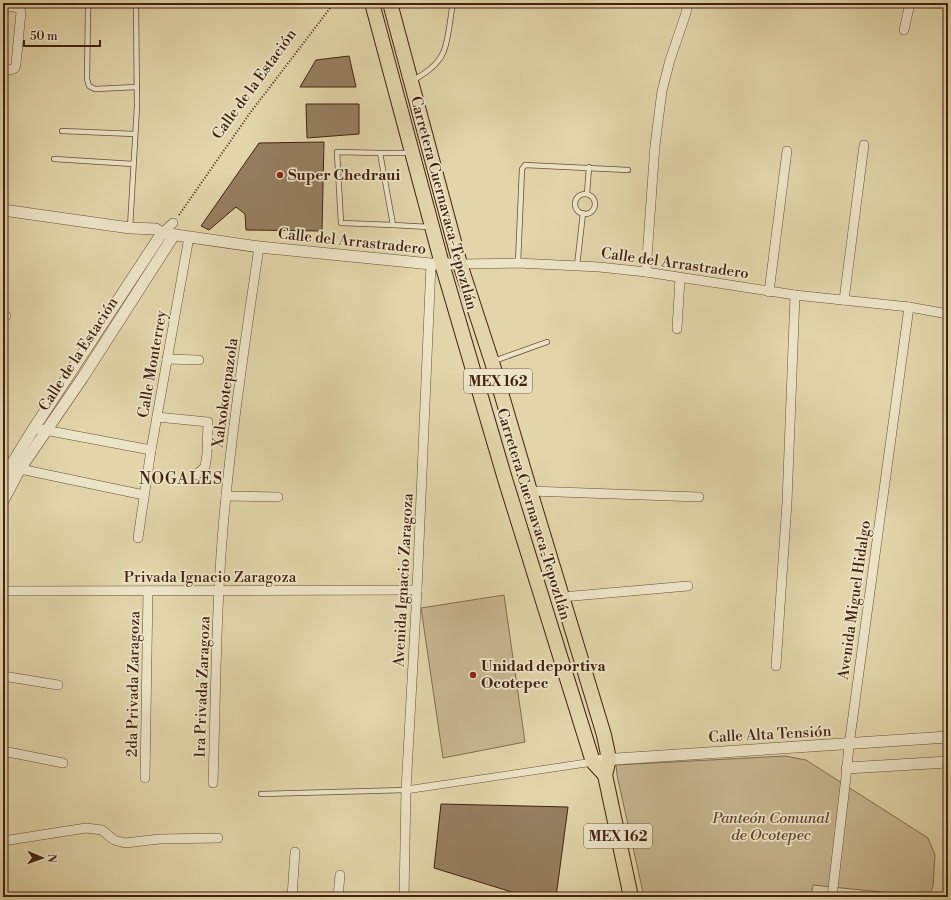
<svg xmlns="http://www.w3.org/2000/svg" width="951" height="900" viewBox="0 0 951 900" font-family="'Libre Bodoni',serif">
<rect width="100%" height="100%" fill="#e1d5a9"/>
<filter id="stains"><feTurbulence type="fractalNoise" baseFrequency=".005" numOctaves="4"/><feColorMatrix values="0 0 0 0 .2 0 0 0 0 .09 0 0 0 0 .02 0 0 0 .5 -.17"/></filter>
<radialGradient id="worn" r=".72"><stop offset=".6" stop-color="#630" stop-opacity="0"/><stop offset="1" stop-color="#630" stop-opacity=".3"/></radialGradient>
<!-- green -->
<g fill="#c6b68f" stroke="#846c50">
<path d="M504,595L525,742L443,758L421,608Z"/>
<path d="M785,756L806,760L928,838L935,855L933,886L929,897L813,885L811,897H644L617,775L616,765Z"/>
</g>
<!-- building -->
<g fill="#957f60" stroke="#432111">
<path d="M349,56L356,87H300L316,60Z"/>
<path d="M306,104H359V134L307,138Z"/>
<path d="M324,142L322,231L246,230L245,214L236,207L209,230L201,226L259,143Z"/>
<path d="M441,804L568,807L556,897H528L434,868Z"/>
</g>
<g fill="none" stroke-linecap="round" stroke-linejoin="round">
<defs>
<g id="service">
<path d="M91,3L88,9L87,79L89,86L95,89L137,87"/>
<path d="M412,81C424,74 437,66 443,53C449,40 450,17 453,3"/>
<path d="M62,131L135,134"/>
<path d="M380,153L337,152L341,223L393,225"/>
<path d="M410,153H380L393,225L429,227"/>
<path d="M54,159L133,164"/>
<path d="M587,194L589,167"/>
<circle cx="585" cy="204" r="10"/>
<path d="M130,228L137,106L136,3"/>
<path d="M518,263L522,169L525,165L628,170"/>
<path d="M577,266L583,213"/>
<path d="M494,361L547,342"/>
<path d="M261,794L406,790"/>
</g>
<path id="pedestrian" d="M406,790L593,762"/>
<g id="minor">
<path d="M3,5L19,8L21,12L16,64L15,68L10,70L3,69"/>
<path d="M904,30L910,3"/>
<path d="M162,233L173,223"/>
<path d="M460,264L518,263L599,267L646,272L795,295L909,307L948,314"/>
<path d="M646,272L655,145L662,91L670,60L686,13L688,3"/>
<path d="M769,292L787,151"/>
<path d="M844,300L864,145"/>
<path d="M3,316H6"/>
<path d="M677,329L680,278"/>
<path d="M167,359L199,360"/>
<path d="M157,417L208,422L207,454L205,467L196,475"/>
<path d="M34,428L151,450"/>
<path d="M20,469L144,495"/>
<path d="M530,491L699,497"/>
<path d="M226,496L278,497"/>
<path d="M138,538L151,450L189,237"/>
<path d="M3,591L417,590"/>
<path d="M562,597L688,586"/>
<path d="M776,666L787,502L795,295"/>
<path d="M3,676L58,685"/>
<path d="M3,751L63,763"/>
<path d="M145,778L148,591"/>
<path d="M213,783C216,688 216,591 226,496C234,412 247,329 259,247"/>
<path d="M3,841L86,828L102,830L114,840L125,843L160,839L218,838"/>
<path d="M292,897L295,852"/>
<path d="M338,897L340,875"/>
<path d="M404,897L406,790L417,590L431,264"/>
<path d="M832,897L847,768L849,745L909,307"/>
</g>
<g id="tertiary">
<path d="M3,210L130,228L156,229L162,233L259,247L431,264H460"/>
<path d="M3,478L34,428L162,233"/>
<path d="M3,501L20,469L83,377L174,235"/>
<path d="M601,760L948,737"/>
<path d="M847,768L948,762"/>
</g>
<g id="primary">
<path d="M372,3L442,264L505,479L593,762L605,775"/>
<path d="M390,3L460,264L492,362L530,491L604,735L609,759L605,775L631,897"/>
</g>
</defs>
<!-- service casing -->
<use href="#service" stroke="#6a4e37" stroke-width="6"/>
<!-- pedestrian casing -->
<use href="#pedestrian" stroke="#6a4e37" stroke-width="8"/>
<!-- minor casing -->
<use href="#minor" stroke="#6a4e37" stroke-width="10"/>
<!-- tertiary casing -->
<use href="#tertiary" stroke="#6a4e37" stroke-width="12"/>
<!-- primary casing -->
<use href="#primary" stroke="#432111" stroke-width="16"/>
<!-- path -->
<path stroke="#432111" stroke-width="2" stroke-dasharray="1 2" stroke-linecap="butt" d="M179,215L250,113L334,3"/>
<!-- service -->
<use href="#service" stroke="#ece4c7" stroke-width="4.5"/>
<!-- pedestrian -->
<use href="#pedestrian" stroke="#ece4c7" stroke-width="7"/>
<!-- minor -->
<use href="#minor" stroke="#ece4c7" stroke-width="9"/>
<!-- tertiary -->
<use href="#tertiary" stroke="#ece4c7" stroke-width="11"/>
<!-- primary -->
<use href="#primary" stroke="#e1d5a9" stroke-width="14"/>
</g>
<!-- markers -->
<g fill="#8f2418" stroke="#ece4c7" stroke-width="1.5">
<circle cx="280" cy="175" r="4"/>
<circle cx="473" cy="675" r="4"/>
</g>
<g text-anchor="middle" stroke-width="3.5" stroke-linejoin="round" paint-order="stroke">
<!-- shield labels -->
<g fill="#ece4c7" stroke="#765c48" stroke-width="1">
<rect x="464" y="369" width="68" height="24" rx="3"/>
<rect x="584" y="824" width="68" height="24" rx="3"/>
</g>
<g font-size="14" font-weight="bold" fill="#432111">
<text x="498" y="386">MEX 162</text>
<text x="618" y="841">MEX 162</text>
</g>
<!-- street labels -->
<g font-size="15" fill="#432111" stroke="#ece4c7">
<text transform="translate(254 84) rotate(-54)" y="5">Calle de la Estación</text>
<text transform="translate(444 203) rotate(75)" y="5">Carretera Cuernavaca-Tepoztlán</text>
<text transform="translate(352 241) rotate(6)" y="5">Calle del Arrastradero</text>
<text transform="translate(675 263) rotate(8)" y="5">Calle del Arrastradero</text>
<text transform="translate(78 354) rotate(-57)" y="5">Calle de la Estación</text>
<text transform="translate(152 364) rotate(-80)" y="5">Calle Monterrey</text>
<text transform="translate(225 393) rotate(-82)" y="5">Xalxokotepazola</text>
<text transform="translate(534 514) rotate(73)" y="5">Carretera Cuernavaca-Tepoztlán</text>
<text x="210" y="582">Privada Ignacio Zaragoza</text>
<text transform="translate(403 580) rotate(-87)" y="5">Avenida Ignacio Zaragoza</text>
<text transform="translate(854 600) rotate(-82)" y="5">Avenida Miguel Hidalgo</text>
<text transform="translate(133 684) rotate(-89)" y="5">2da Privada Zaragoza</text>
<text transform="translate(202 687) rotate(-88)" y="5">1ra Privada Zaragoza</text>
<text transform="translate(770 734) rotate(-3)" y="5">Calle Alta Tensión</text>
</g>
<!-- poi labels -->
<g font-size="15" font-weight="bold" fill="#432111" stroke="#ece4c7" text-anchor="start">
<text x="288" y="180">Super Chedraui</text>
<text x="481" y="671">Unidad deportiva<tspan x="481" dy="17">Ocotepec</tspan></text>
</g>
<!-- park labels -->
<g font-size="15" font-style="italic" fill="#644630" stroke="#ece4c7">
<text x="771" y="823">Panteón Comunal<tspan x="771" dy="17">de Ocotepec</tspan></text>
</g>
<!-- neighbourhood labels -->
<g font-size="16" letter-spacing="1" fill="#432111" stroke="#ece4c7">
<text x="181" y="484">NOGALES</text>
</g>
</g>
<!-- margin -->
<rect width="951" height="900" fill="none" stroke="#e1d5a9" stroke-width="16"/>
<rect x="4" y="4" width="943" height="892" fill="none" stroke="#432111" stroke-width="2"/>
<rect x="8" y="8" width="935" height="884" fill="none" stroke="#432111"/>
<!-- north arrow -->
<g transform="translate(42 858) rotate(92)" stroke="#ece4c7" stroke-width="3" paint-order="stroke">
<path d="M0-3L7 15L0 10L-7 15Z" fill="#432111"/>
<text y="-6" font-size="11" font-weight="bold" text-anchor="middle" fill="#432111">N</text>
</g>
<!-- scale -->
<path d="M24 40v6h76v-6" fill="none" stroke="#432111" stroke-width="2"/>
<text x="30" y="40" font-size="12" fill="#432111" stroke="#ece4c7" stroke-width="3" paint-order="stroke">50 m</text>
<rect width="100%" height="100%" filter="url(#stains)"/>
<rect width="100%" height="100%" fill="url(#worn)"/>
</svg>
